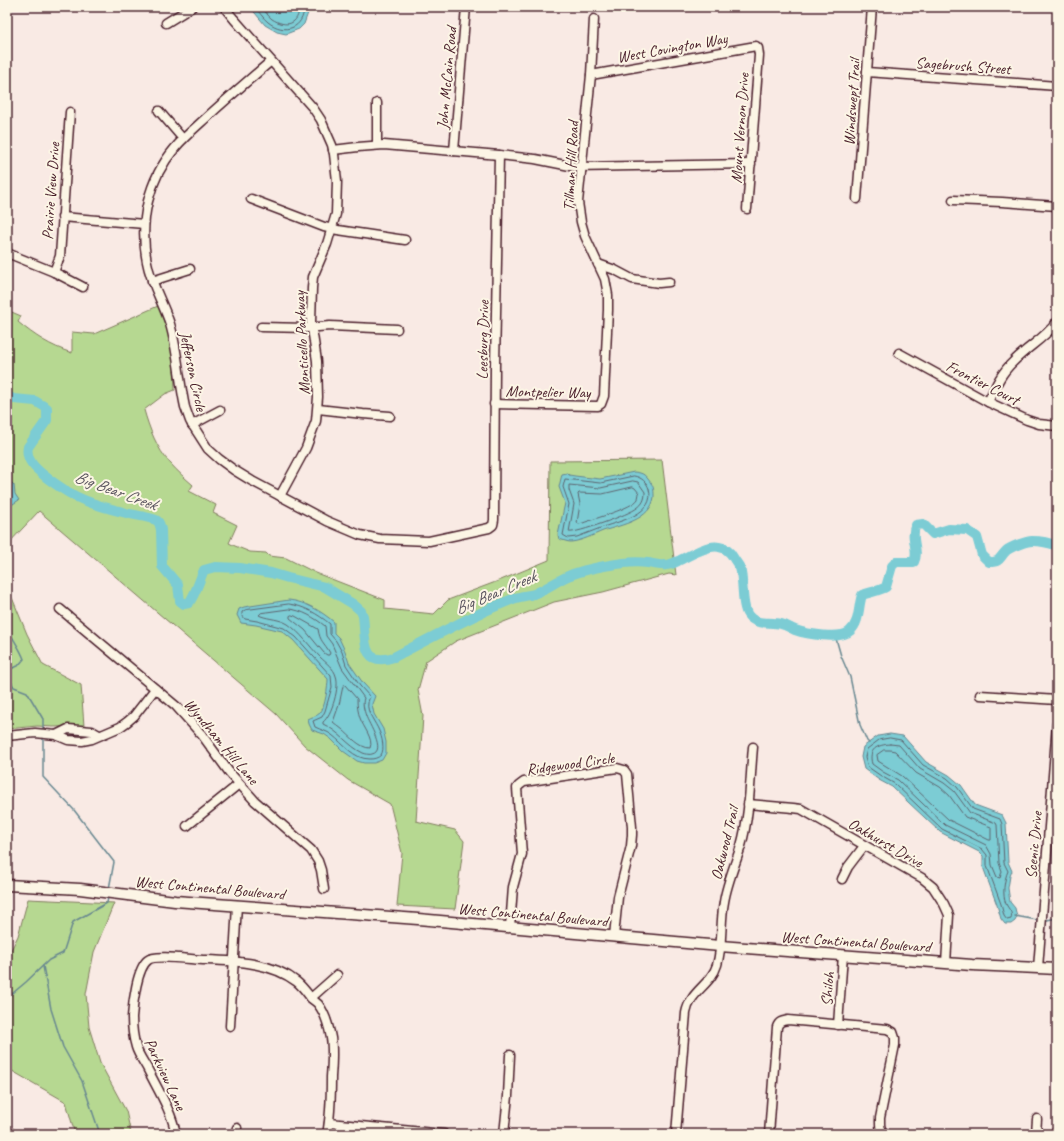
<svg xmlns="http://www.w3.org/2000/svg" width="1064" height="1141" viewBox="0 0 1064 1141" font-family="Caveat,sans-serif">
<rect width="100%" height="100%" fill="#f9eae4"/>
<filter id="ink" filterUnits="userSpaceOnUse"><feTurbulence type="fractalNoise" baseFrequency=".025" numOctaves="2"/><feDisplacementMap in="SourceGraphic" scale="8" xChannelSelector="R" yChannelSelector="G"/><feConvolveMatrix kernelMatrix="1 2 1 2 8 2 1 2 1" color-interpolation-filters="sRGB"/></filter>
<g filter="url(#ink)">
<!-- green -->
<g fill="#b6d891" stroke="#807c5e">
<path d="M158,306L167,322L174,365L175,390L165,394L144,410C149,428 157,449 170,463C177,471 185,478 193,485L189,491L216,505L213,513L237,525L229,543L235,546L250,552L266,553L269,556L286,558L316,573L385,600V609L434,614L448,600L501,580L549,560L550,461L662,460L676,575L669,574L603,592L554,602L456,641L426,661L418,690L423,716L416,821L455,830L464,841L455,909L397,906L402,853L390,804L348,780L305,746L276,714L39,511L7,545V310L21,316L18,322C35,336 50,346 72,353V332L94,334Z"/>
<path d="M7,589L13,600L27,634L43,665L81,685L84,726L53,727L37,726L7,729Z"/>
<path d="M28,899L114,903L94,952L86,994L89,1027L100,1063L126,1111L131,1134H75L66,1102L7,1068V958L18,936Z"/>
</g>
<!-- water -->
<g fill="#7bccd4" stroke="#678790">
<path d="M250,7H307L308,13L304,24L299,29L286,34L277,32L265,25Z"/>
<path d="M634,472C644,473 645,475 651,483C654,487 654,492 654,497C651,520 621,525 603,531C593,535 582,541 571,542C567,542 563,540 559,539L558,535L565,503L559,487L562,474L567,473L569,475L575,476L600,479Z"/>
<path d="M7,478L14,485L15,494L19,500L7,508Z"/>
<path d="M289,600C306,602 321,611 334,622V633L339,638L345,651L349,663L363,683L375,696L372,704L374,714L383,729L386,742V753L382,760L374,763H364L357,761L343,751L331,739L324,734L312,730L309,724L308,719C311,717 317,716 320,713C325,708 328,686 328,679L293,640L282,631L256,625L241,623L237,615L239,609L244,607Z"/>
<path d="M890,734L903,736L926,762L949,775L961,785L975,805L1002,815L1006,823L1008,862L1012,871L1010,876L1008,888L1010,902L1015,908L1017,917L1015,921L1011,924H1005L1001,919L997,905L983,867V856L979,852L940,832L892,787L879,780L864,769L861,757L863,747L878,736Z"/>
</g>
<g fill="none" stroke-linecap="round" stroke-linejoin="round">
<!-- shore -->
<g stroke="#5e646f" stroke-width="1">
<path d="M255,7C259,12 263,18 268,22C284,35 304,29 304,7"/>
<path d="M261,7C265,11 268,16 272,19C286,28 299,25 299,7"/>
<path d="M634,476C641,477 647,482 649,489C656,514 620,521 603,527C594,530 586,534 577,537L568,538L563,535L569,504L563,487L565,479L600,483Z"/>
<path d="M633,481L638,482L645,492C645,499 643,504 637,508C630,514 576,534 569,532L574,504L569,490V485L600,488Z"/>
<path d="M633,487L635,488L639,493C639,494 638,498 638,499C633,508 593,519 583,523L579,524L577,523L580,504L578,494L579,493L602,494Z"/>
<path d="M289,604C304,606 318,614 330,624V634L336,641L342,652L346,665L360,686L370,697C369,699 368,701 368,703C366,712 376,723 379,731C382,737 385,749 381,755C378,758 374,759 370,759C353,759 344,744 332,735C327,731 321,730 315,727L313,721L322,717L325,711L332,687L331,676L296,637L284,628L257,621L245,619L242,615V612L245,610Z"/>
<path d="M289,609C302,610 315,618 325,626L326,636L332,644L342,668L364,698C362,704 364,710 366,716C368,723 387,751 372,754C370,755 366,754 363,753C348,746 339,731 323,724V722C332,715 340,686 336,676C334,668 326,663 320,657C309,646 301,633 288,624C280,619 269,619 261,616L259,615L261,613Z"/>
<path d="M292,615L295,616L318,629C320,642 324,642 330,653L329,655H327L324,653L305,630L290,618V616Z"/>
<path d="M345,685L357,699C357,706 358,712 360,718C363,727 374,739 370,748C360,748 350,736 343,730C340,727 336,725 333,722L339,705L343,686Z"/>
<path d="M890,738L901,740L923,765L947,778L957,787L973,809L1000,819L1002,824L1004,863L1008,871C1004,880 1002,895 1006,904C1009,910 1013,912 1011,919L1007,920L1004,916L1001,904L987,866V855L982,849L942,829L895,784L881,776L868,767L865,757L867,749L879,740Z"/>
<path d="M890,744L899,745L920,769L944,783L954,791L970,813L996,823L997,825L999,863L1002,871L1000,878L997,877L992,865L991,854L986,845L945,825L898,780L883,772L872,764C868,749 877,745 890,744Z"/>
<path d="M884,750H890L895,751L916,773L940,787L949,795L965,817L991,827V840H989L949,820L902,776L878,761L877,755Z"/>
</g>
<!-- stream -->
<g stroke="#678790" stroke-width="1.5">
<path d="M7,627C12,638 20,648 24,659L18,666L10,669L9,678L14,687L27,692L43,719V731"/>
<path d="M835,635L841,656L850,677L860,725L867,741L869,743"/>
<path d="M43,737V777L74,810L114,862L109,889"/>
<path d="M1015,916L1037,920"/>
<path d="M1047,920L1057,918"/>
<path d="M43,966L51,1009L63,1047L82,1081L100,1134"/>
<path d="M7,998L26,982L49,960L63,953L73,922L107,903L108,897"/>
</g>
<!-- river -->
<path stroke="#7bccd4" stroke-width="10" d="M7,396L14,399L35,401L47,408V420L28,447C25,460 36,469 46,477C51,481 57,485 63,489C82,502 104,507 126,513C133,515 150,517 156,520C160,522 160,526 161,530L162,566L178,585L180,601L184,604L189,603C196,593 199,581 204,570L215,567L240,568L271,573L288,578L325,587L353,604L361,611L363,616C366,638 360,668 394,657C433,637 472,615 513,599C520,596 527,596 534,594C546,589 557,581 568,576C582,570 609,565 624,563C632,562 641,562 648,563C654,564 661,566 666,565C670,565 674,563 678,561C689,556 708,544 719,547C726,548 730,552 733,557C735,561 738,564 740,568C744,580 741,605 748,615C756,626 769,621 781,624C787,625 790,628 795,630C806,634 841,640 850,631C860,622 858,607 862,595C870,592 879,591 886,587L892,566L896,562H914C920,550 909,537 916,525L923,524L933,534L949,529L967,530L977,537L982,555L989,562C1001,562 999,558 1006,551C1010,547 1027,541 1032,541C1040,541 1050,543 1057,546"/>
<defs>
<g id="minor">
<path d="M224,7L234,19L313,108L321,120L332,145L334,154L337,181L336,214L327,244L313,277L312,288L311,322L317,361L318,397L316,421L306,448L280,496"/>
<path d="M166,23L192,7"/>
<path d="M271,61C250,79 228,98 207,117C196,127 184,137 175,148C148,180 139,221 147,262C151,284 163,303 170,324C178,351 179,380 185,407L190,421L208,449L219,459L234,470L252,481L327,521L360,535L380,539L429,541L489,528L493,525L494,520L495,366L499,155"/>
<path d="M867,72L1057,86"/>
<path d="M591,75L756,46L758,48L759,55L747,209"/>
<path d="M159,111L183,139"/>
<path d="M377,145V103"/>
<path d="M333,150L358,147L384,145L499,155L535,159L575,167L751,164"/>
<path d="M454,151L466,7"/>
<path d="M251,199L324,227L338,230L405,240"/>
<path d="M857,199L872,7"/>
<path d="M953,200L1002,202L1057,206"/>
<path d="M62,217L144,224"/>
<path d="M7,253L54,272L83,287"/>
<path d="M598,264L615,270L632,279L659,283L669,282"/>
<path d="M54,272L60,256L70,112"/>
<path d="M152,281L190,269"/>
<path d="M261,327L306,328L330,326L397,329"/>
<path d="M899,353L988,402L1027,420L1039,424L1057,426"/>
<path d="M988,402C995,387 1001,373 1013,362C1027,347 1044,339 1057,322"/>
<path d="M494,404L598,406L601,404L604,396L608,310V295L605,279L585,236L581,222L578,202L591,75L594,19"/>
<path d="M318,409L363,414L390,416"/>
<path d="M192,425L220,410"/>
<path d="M60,609L176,706L202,735L229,772L255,801L311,850L318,861L321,870L324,889"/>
<path d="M980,695L1057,700"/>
<path d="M56,735L68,729L92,731L99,735"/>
<path d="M7,736L35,733L56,735L68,740L82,741L92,739L120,727L127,722L134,716L155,689"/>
<path d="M748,804L793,808L801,809L922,878L933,887L944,904L949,915L946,963"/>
<path d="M187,826L239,784"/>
<path d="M842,879L848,867L864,846"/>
<path d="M510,927L513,887L522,854L517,788C519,785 521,784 524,782L617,768L624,770L627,774L632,827V835L631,846L618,897L614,936"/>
<path d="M1038,968L1057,724"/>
<path d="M311,998L337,975"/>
<path d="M838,1025L843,955"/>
<path d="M230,1026L237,905"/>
<path d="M329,1123L444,1134"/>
<path d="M7,1129L11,1134"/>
<path d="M176,1134C171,1110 158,1090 147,1068C143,1061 138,1054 136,1047C133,1037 132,1027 132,1017C133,1003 137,968 148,960C155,954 194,960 205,960C235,961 272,962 297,982C303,987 307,993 311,998C313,1000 316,1002 318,1004C325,1013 329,1027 331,1038C333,1050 332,1064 331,1077C331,1096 331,1115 327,1134"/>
<path d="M235,1134L237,1128"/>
<path d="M504,1134L508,1096L510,1055"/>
<path d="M676,1134L686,1013C690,991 711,985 717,965C723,946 720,922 724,902C727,883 735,865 741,846C750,814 750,780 753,747"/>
<path d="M769,1134L777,1027C779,1021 783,1021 788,1020L887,1029L893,1032L895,1038V1045L880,1118C880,1125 879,1130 886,1134"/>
<path d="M1036,1134L1037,1119"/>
</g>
<path id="major" d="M7,885L80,889L175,901L418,919L720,946L972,965L1038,968L1057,969"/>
</defs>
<!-- minor casing -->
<use href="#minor" stroke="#4a1f2b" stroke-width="11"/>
<!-- major casing -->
<use href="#major" stroke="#4a1f2b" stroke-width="13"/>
<!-- minor -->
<use href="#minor" stroke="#fcf5e5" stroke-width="8"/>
<!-- major -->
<use href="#major" stroke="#fcf5e5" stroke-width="10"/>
</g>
</g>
<g text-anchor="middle" stroke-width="4" stroke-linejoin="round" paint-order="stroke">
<!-- street labels -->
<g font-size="16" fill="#4a1f2b" stroke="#fcf5e5">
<text transform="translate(672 47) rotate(-10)" y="6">West Covington Way</text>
<text transform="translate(963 65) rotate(4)" y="6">Sagebrush Street</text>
<text transform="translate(446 78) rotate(-85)" y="6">John McCain Road</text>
<text transform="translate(851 102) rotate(-86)" y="6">Windswept Trail</text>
<text transform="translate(739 128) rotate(-86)" y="6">Mount Vernon Drive</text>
<text transform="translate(570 166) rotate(-87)" y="6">Tillman Hill Road</text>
<text transform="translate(50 191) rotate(-86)" y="6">Prairie View Drive</text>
<text transform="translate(482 340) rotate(-89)" y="6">Leesburg Drive</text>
<text transform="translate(301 343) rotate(-93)" y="6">Monticello Parkway</text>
<text transform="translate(194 371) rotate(78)" y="6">Jefferson Circle</text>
<text transform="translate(983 382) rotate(27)" y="6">Frontier Court</text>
<text transform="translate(548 391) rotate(1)" y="6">Montpelier Way</text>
<text transform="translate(222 741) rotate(50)" y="6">Wyndham Hill Lane</text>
<text transform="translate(570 763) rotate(-8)" y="6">Ridgewood Circle</text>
<text transform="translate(886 842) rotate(30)" y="6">Oakhurst Drive</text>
<text transform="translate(724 843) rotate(-76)" y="6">Oakwood Trail</text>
<text transform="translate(1033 845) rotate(-85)" y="6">Scenic Drive</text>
<text transform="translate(210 887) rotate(5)" y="6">West Continental Boulevard</text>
<text transform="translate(533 914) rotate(5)" y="6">West Continental Boulevard</text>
<text transform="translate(856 941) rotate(4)" y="6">West Continental Boulevard</text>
<text transform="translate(827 989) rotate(-86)" y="6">Shiloh</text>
<text transform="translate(166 1074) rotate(65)" y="6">Parkview Lane</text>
</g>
<!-- water labels -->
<g font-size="17" font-style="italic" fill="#59535e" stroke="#fcf5e5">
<text transform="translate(116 490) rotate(20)" y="6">Big Bear Creek</text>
<text transform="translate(495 592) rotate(-23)" y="6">Big Bear Creek</text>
</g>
</g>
<!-- margin -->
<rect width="1064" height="1141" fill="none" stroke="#fcf5e5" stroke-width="24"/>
<rect x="12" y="12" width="1040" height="1117" fill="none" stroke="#4a1f2b" stroke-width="1.5" filter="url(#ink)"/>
</svg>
